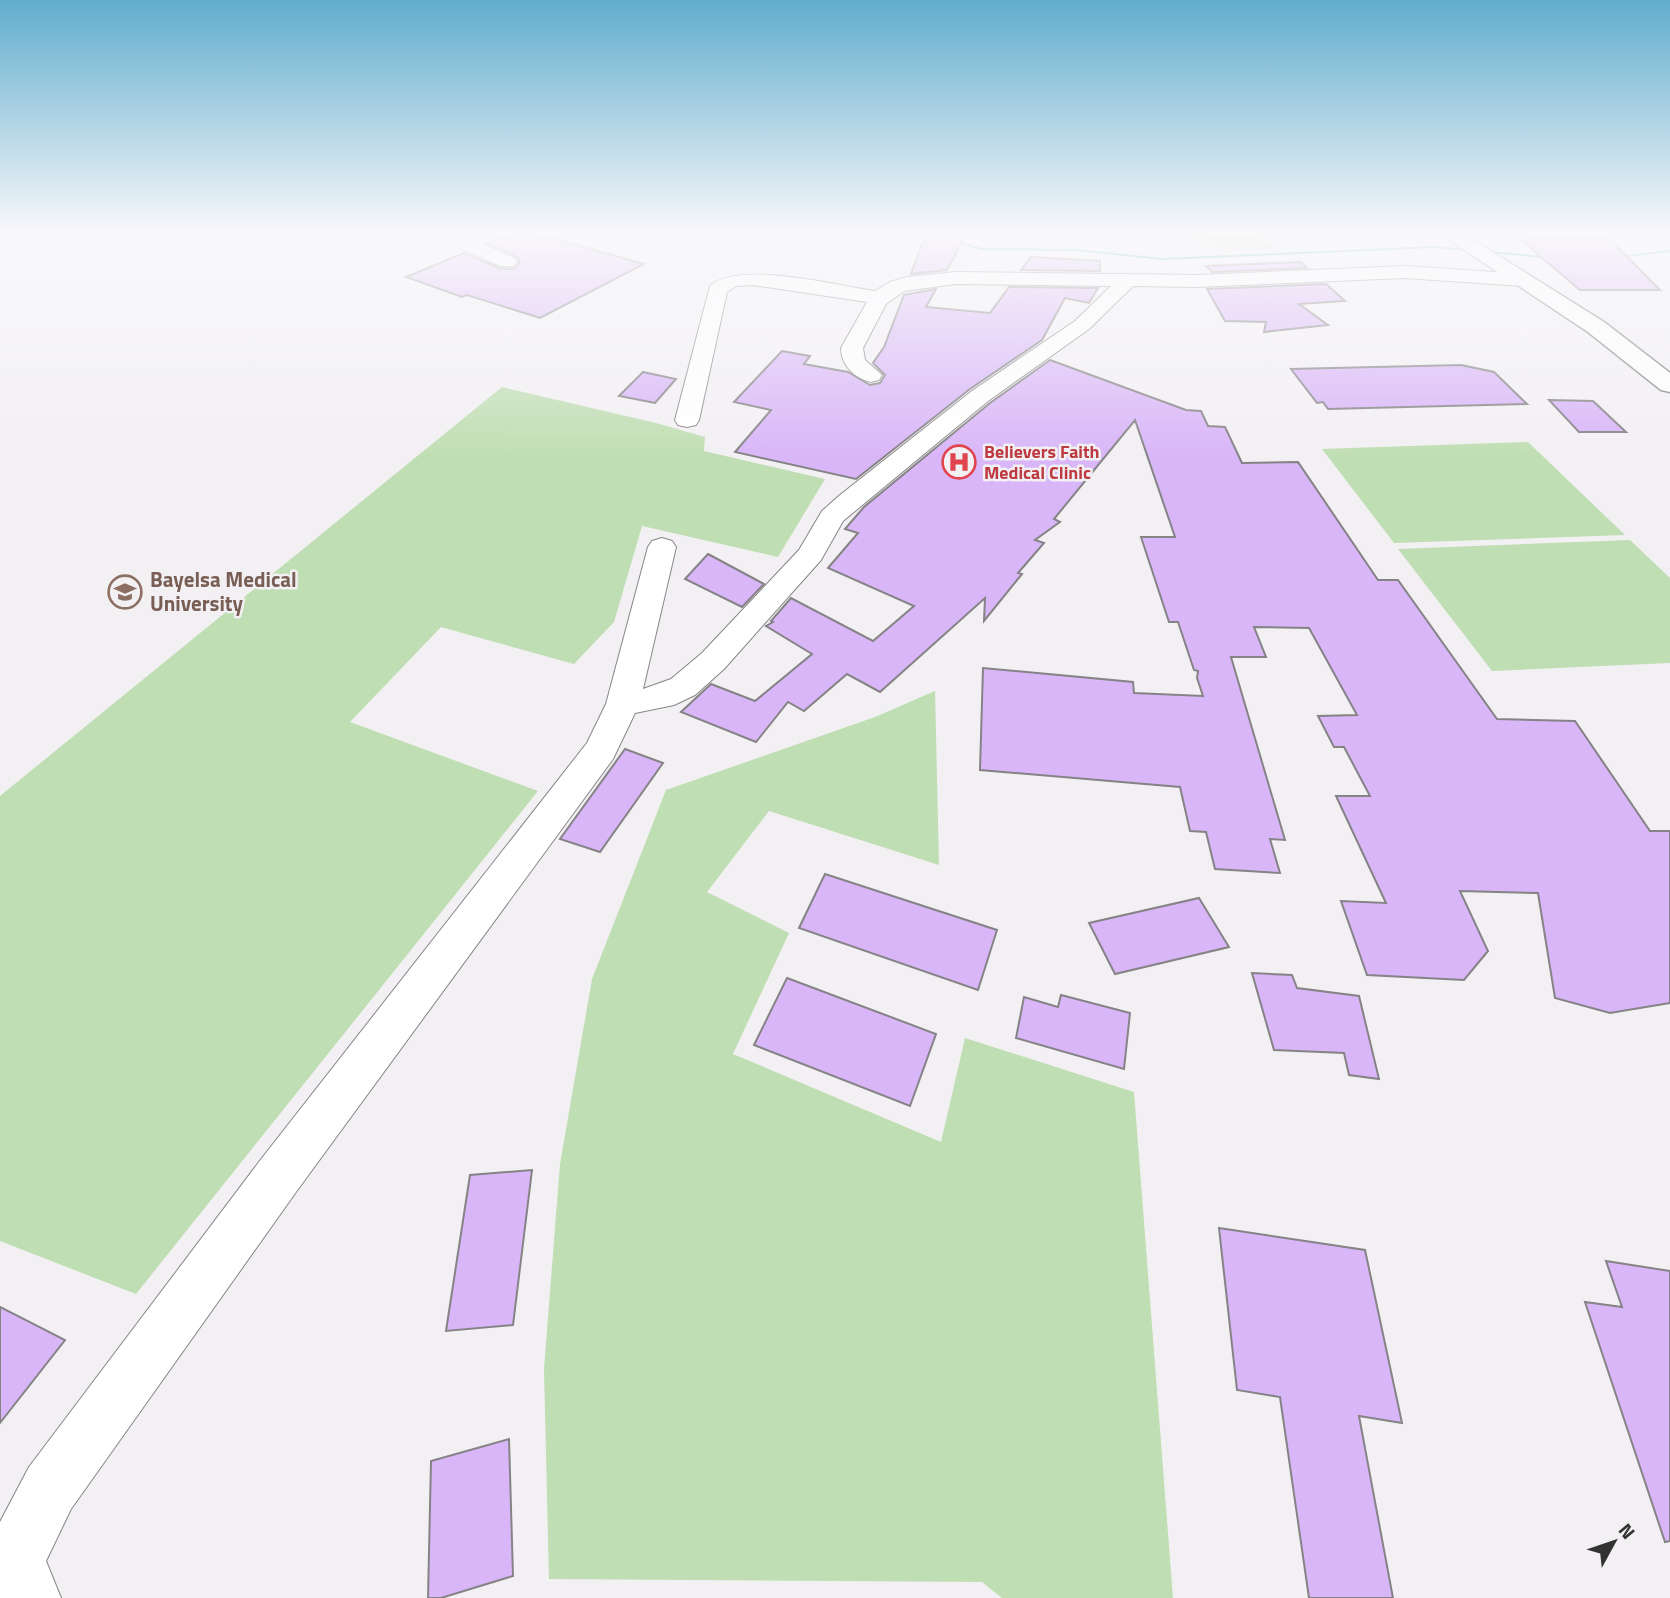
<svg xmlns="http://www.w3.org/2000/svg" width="1670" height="1598" viewBox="0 0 1670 1598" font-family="'Titillium Web',sans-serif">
<rect width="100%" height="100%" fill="#f2f0f3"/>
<!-- green -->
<g fill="#c0deb3">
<path d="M1182,233H1254L1274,248L1224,251L1195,237Z"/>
<path d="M502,387L656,423L705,437L704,451L825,479L778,557L642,526L614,622L574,664L441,627L350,722L538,791L136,1294L0,1241V796Z"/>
<path d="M1528,442L1625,535L1394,543L1322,449Z"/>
<path d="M1630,540L1670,578V663L1492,671L1398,549Z"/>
<path d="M935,691L939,865L769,811L707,892L789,933L733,1054L941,1142L965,1038L1134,1092L1173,1598H1002L982,1582L549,1579L544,1369L560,1164L592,979L666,790L875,717Z"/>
</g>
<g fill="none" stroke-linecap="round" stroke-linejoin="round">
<!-- stream -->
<g fill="#37a6a6" fill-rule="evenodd">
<path d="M950,239L982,248L1078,249L1162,258L1435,246L1555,257L1557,258L1555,259L1435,248L1162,260L1078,251L982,250L948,241Z"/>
<path d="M1670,250V252L1615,258L1613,257Z"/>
</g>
</g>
<!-- building -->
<g fill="#d9b6f8" stroke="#858386" stroke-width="2">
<path d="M512,233H534L644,264L540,318L467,295L462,297L406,277L464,253L499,268L514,269L520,262L516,256L487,243Z"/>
<path d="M926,233H967L947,270L911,274Z"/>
<path d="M1515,235L1609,238L1660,290H1580Z"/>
<path d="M1031,257L1100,261V271L1021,270Z"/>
<path d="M1301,262L1307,268L1212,272L1206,266Z"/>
<path d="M1326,284L1345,301L1299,304L1328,325L1264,332L1266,322L1225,321L1207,289Z"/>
<path d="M1009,287L1098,288L1089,303L1065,298L1042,340L970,389L856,479L735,452L771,410L734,402L782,351L810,356L804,364L848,372L870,385L880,383L885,375L873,363L884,347L904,295L936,289L926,307L990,313Z"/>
<path d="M1050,360L1186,410L1201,411L1208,426L1225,427L1242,463L1298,462L1378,580H1398L1497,719L1575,721L1650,831H1670V1003L1610,1013L1555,998L1538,893L1460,891L1488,951L1464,980L1367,975L1341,901L1386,903L1336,796H1370L1344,747H1334L1318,716L1357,715L1309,628L1254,627L1266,657H1231L1285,840L1270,839L1280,873L1215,869L1206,832L1190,831L1180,787L980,770L983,668L1133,682L1134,693L1203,696L1197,678L1198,671L1194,670L1178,622H1169L1141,537H1175L1135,420L1054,519L1060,522L1035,540L1044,543L1018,573L1022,574L984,621L985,598L880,692L847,674L804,711L788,702L756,742L681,712L711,684L755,701L812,654L766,626L773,622L771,621L791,598L873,641L914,606L828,568L858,533L845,529L864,507L990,403Z"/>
<path d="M1461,365L1494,372L1527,404L1328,409L1323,402L1317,403L1291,369Z"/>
<path d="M643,372L676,379L655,403L619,396Z"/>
<path d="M1549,400L1593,401L1626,432H1579Z"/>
<path d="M708,554L764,584L742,607L685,579Z"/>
<path d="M625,749L663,763L600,852L560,839Z"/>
<path d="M825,874L997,930L978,990L799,928Z"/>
<path d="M1199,898L1229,947L1115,974L1089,923Z"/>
<path d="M1252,973L1292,975L1297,988L1359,996L1379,1079L1349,1075L1344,1053L1274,1050Z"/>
<path d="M787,978L936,1034L910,1106L754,1045Z"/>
<path d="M1061,995L1130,1013L1124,1069L1016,1038L1024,997L1058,1007Z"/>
<path d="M532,1170L513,1325L446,1331L470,1175Z"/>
<path d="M1219,1228L1365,1250L1402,1423L1359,1416L1393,1598H1309L1280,1397L1237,1390Z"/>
<path d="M1606,1261L1670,1271V1541L1665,1542L1585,1302L1622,1307Z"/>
<path d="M0,1307L65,1340L0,1423Z"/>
<path d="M509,1439L513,1576L441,1598H428L431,1461Z"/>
</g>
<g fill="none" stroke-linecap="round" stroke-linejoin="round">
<defs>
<g id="minor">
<path d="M433,233H458L514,258L517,262L514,266H500L436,237Z"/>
<path d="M1405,266L1523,274L1533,280L1523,286L1405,278L1198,287L1133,286L1089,329L988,401L843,521L821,560L724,669L695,695L674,705L635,713L613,759L296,1192L71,1509L46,1561L61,1598H0V1522L29,1467L262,1158L587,743L606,704L648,547L652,541L662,538L672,541L676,547L643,689L671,679L702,653L799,550L822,511L840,495L972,391L1075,321L1111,286L956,284L904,291L886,304L863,348L865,360L882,375L879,380L871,382C855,378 841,366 841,348L867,302L753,285L736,286L727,292L699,420L696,425L687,427L678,425L675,420L710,286C738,260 838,286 875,291L890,282L907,277L956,272L1198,275Z"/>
</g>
<path id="major" d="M1439,233H1462L1604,322L1670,373V392L1661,390L1588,332Z"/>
</defs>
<!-- minor casing -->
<use href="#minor" stroke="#868588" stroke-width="2"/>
<!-- major casing -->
<use href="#major" stroke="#868588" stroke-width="3"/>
<!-- minor -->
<use href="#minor" fill="#fff" fill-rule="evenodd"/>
<!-- major -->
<use href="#major" fill="#fff" fill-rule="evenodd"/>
</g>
<!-- sky -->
<linearGradient id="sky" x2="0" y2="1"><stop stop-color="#61aece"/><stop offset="0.51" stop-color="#f9f8fa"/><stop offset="1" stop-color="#f9f8fa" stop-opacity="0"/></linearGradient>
<rect width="1670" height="457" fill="url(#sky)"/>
<!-- icons -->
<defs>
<symbol id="hospital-ring" viewBox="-11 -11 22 22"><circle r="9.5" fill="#f2f0f3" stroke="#e0444e" stroke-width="1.5"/><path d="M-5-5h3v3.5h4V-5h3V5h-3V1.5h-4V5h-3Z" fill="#e0444e"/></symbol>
<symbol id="university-ring" viewBox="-11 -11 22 22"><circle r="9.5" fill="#f2f0f3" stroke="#8d6e63" stroke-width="1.5"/><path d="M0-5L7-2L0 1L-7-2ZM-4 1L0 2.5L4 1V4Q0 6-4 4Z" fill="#8d6e63"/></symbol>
</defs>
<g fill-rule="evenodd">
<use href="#hospital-ring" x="940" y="443" width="38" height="38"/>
<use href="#university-ring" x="106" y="573" width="38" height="38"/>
</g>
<g text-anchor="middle" stroke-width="5" stroke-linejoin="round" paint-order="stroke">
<!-- far-health labels -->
<g font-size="18" font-weight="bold" fill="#be3a42" stroke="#f2f0f3" text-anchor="start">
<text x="984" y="458">Believers Faith<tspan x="984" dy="21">Medical Clinic</tspan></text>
</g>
<!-- education labels -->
<g font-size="21" font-weight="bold" fill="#785e54" stroke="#f2f0f3" text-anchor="start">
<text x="150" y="587">Bayelsa Medical<tspan x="150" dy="24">University</tspan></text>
</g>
</g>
<!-- north arrow -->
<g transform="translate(1614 1542) rotate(50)" stroke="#f2f0f3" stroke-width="5" paint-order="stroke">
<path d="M0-5L12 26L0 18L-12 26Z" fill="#323233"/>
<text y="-10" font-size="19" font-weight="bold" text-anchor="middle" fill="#323233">N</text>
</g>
</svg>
